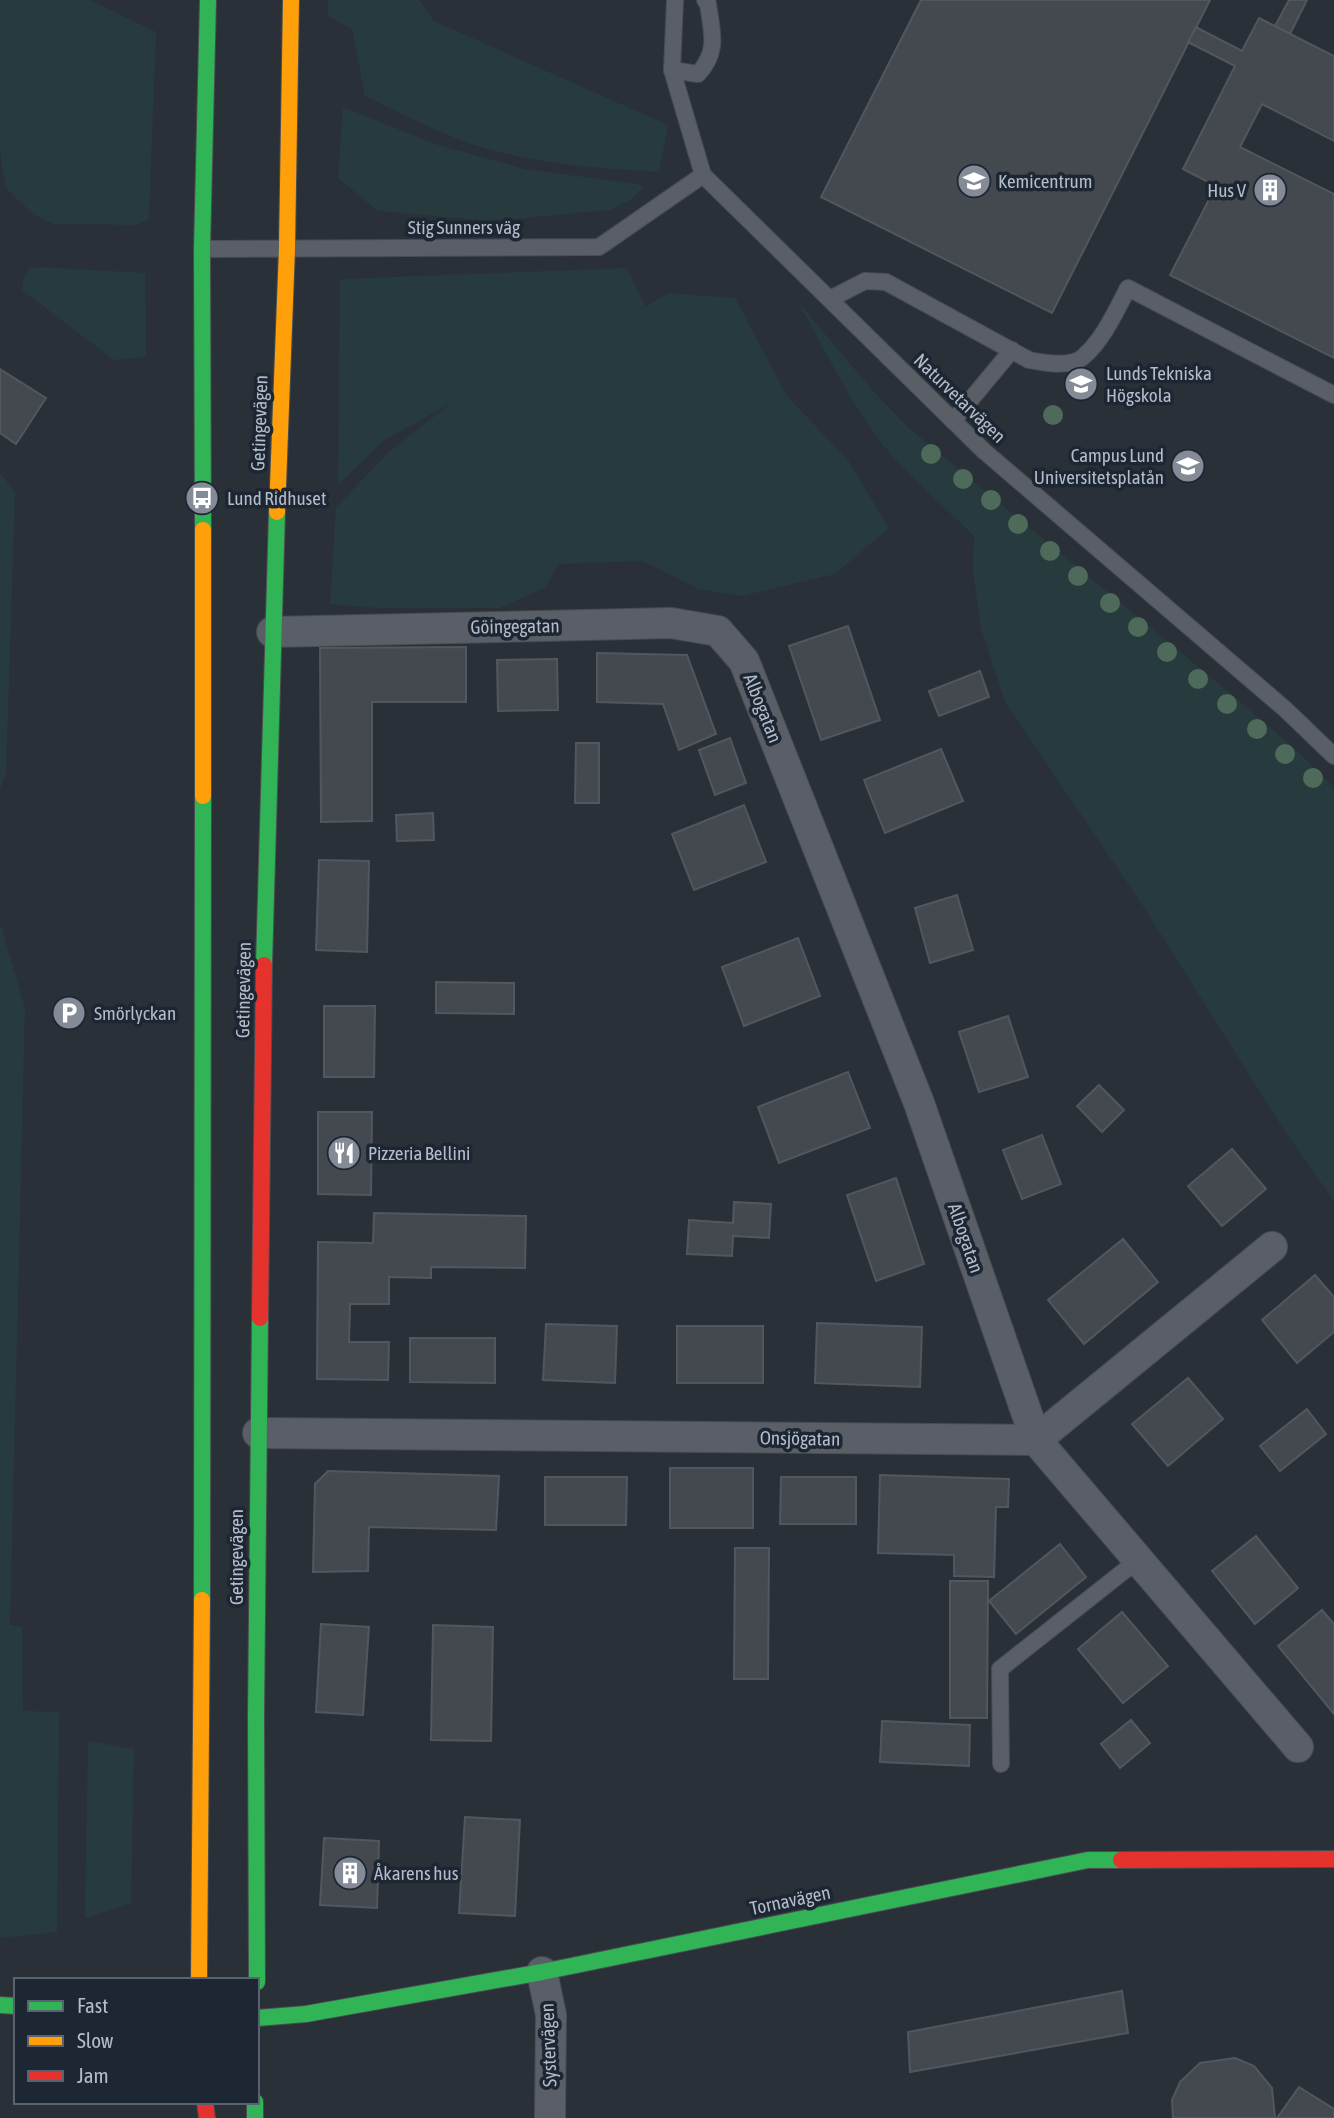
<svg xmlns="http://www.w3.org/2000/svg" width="1334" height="2118" viewBox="0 0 1334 2118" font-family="'Asap Condensed',sans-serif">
<rect width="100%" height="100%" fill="#2a3038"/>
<!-- green -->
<g fill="#273a3e">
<path d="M0,0H90L156,32L149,219L137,225L54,224L34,215L7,189L2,169L0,149Z"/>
<path d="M328,0H419L434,21L668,125L659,172C605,169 552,165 499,152C453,141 407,116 365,96L352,29L328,16Z"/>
<path d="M343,107L438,145L525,169L637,184L644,188L630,200L609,210L491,221L378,211L338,178Z"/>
<path d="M39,267L145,273L146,357L114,360L22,290L23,280L29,268Z"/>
<path d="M627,268L646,307L668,293L735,298L787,396L848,460L889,528L835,574L742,596L699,589L643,561L558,564L546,587L500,608H378L330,604L336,507L389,452L451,403L383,441L338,485L340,279Z"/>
<path d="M798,302L874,392L910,429L1212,678L1293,747L1334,787V1201L1282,1127L1145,909L1005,702L981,628L973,570L974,536C944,506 910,478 883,445C849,401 825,350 798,302Z"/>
<path d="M0,473L15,492L6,774L0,789Z"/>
<path d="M0,923L25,1008L10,1625L22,1627L23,1711L59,1712L57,1932L0,1938Z"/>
<path d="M88,1741L134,1749L131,1903L85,1919Z"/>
</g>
<!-- building -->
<g fill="#444950" stroke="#52575f" stroke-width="2">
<path d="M921,0H1210L1052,313L821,197Z"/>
<path d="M1289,0H1307L1290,34L1275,26Z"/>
<path d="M1259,18L1334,56V141L1262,104L1240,147L1334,194V358L1170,275L1216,186L1183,169L1235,66L1188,42L1196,27L1242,51Z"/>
<path d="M0,369L46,398L16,444L0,433Z"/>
<path d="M848,626L880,720L821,740L789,646Z"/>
<path d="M466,647V702H372V821L321,822L320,648Z"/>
<path d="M597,653L687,655L716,734L679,750L663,704L597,702Z"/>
<path d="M557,659L558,710L498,711L497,660Z"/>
<path d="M980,671L989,697L939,716L929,691Z"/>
<path d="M730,738L746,783L715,795L699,750Z"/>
<path d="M576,743H599V803H575Z"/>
<path d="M941,749L963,801L885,833L864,780Z"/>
<path d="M744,805L766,862L694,890L672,834Z"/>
<path d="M433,813L434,840L397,841L396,815Z"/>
<path d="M319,860L369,861L367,952L316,950Z"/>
<path d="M957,895L973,950L930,963L915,908Z"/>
<path d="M798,938L820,996L744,1026L722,967Z"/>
<path d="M436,982L514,983V1014L436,1013Z"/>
<path d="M324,1006H375L374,1077H324Z"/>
<path d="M1008,1016L1028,1077L979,1092L959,1032Z"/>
<path d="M848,1072L870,1128L779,1163L758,1107Z"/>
<path d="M1099,1085L1124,1110L1102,1132L1077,1106Z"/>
<path d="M318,1112H372L371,1195L318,1194Z"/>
<path d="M1042,1135L1061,1184L1022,1199L1003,1150Z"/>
<path d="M1232,1149L1266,1189L1222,1226L1188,1186Z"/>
<path d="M896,1178L924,1264L876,1281L847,1195Z"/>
<path d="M734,1202L771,1204L769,1238L733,1236L732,1256L687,1254L689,1220L733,1223Z"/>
<path d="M374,1213L526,1216L525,1268L431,1267V1278L389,1277V1304H350L349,1342H389L388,1380L317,1379L318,1242L373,1243Z"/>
<path d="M1123,1239L1158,1282L1084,1344L1048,1300Z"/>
<path d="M1315,1275L1334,1297V1332L1297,1363L1262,1320Z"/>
<path d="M817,1323L922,1327L920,1387L815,1383Z"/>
<path d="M546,1324L617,1326L615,1383L543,1380Z"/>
<rect x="677" y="1326" width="86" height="57"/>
<path d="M410,1338H495V1383L410,1382Z"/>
<path d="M1188,1378L1223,1419L1168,1466L1132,1424Z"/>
<path d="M1307,1409L1326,1434L1280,1471L1260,1446Z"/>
<rect x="670" y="1468" width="83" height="60"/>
<path d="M328,1471L499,1476L496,1530L369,1527L368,1571L313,1572L315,1484Z"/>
<path d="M880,1475L1009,1479L1008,1507H996L994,1577L954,1576V1555L878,1553Z"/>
<path d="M545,1477H627L626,1525H545Z"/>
<path d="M781,1477H856V1524H780Z"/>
<path d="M1256,1536L1298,1588L1255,1624L1212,1571Z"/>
<path d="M1060,1544L1086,1577L1016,1634L989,1601Z"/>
<path d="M735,1548H769L768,1679H734Z"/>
<path d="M950,1581H988L987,1718H950Z"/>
<path d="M1322,1610L1334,1624V1714L1278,1646Z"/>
<path d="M1122,1612L1168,1666L1123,1703L1078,1649Z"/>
<path d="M321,1624L369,1627L363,1715L316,1712Z"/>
<path d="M433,1625L493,1627L491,1741L431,1740Z"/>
<path d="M1131,1720L1150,1743L1120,1768L1101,1744Z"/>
<path d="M882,1721L970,1725L969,1766L880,1762Z"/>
<path d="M465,1817L520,1820L515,1916L459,1913Z"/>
<path d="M324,1838L379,1841L377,1908L320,1905Z"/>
<path d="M1122,1991L1128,2033L910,2072L908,2032Z"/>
<path d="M1235,2058L1254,2066L1272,2088L1275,2118H1173L1172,2100L1180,2082L1200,2063Z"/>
<path d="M1299,2087L1334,2109V2118H1277Z"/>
</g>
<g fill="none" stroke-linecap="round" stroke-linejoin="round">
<defs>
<g id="lane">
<path d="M675,0L672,70L703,175L984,451L1285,709L1334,756"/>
<path d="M672,70L698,74C719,51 712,33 708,4L705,0"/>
<path d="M202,249L599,247L703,175"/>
<path d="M830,299L865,281L886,282L1029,360C1044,363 1070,368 1083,357C1103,340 1116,311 1128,288L1334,395"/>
<path d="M953,421L1012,350"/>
<path d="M1001,1764L1000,1669L1138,1560"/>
</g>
<g id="street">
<path d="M272,632L671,623L718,631L744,661L919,1103L1036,1440L1298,1747"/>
<path d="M258,1433L1036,1440L1272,1247"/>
<path d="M542,1972L551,2015L550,2118"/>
</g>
<g id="fast">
<path d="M203,530L202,249L208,0"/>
<path d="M264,965L277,512"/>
<path d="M202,1600L203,796"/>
<path d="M257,1982L256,1716L260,1318"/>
<path d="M0,2005L16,2006"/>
<path d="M257,2018L306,2014L542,1972L1088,1860H1121"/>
<path d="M255,2102V2118"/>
</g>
<g id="slow">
<path d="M277,512L287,248L291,0"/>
<path d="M203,530V796"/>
<path d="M199,1980L202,1600"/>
</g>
<g id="jam">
<path d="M260,1318L264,965"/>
<path d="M1121,1860L1334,1859"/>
<path d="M205,2102L207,2118"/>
</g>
</defs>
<!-- lane casing -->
<use href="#lane" stroke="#484c53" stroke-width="18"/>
<!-- street casing -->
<use href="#street" stroke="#484c53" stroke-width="32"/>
<!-- fast casing -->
<use href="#fast" stroke="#484c53" stroke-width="18"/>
<!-- slow casing -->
<use href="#slow" stroke="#484c53" stroke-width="18"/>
<!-- jam casing -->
<use href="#jam" stroke="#484c53" stroke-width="18"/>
<!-- lane -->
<use href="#lane" stroke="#5a5e66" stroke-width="16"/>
<!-- street -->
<use href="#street" stroke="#5a5e66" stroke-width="30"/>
<!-- fast -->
<use href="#fast" stroke="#30b455" stroke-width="16"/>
<!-- slow -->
<use href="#slow" stroke="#ff9f0a" stroke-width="16"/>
<!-- jam -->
<use href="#jam" stroke="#e5322d" stroke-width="16"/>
</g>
<!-- trees -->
<g fill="#4e6a5a">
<circle cx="1053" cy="415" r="10"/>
<circle cx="931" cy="454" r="10"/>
<circle cx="963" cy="479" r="10"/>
<circle cx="991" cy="500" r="10"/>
<circle cx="1018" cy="524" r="10"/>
<circle cx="1050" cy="551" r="10"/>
<circle cx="1078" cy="576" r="10"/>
<circle cx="1110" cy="603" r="10"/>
<circle cx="1138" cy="627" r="10"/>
<circle cx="1167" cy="652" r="10"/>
<circle cx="1198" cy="679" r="10"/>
<circle cx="1227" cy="704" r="10"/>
<circle cx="1257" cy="729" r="10"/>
<circle cx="1285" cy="754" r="10"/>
<circle cx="1313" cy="778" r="10"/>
</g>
<!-- icons -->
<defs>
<symbol id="university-disc" viewBox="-11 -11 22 22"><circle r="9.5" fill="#848b96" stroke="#1d2633"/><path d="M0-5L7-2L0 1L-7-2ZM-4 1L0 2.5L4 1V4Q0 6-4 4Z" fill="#fff"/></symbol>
<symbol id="building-disc" viewBox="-11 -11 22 22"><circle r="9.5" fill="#848b96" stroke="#1d2633"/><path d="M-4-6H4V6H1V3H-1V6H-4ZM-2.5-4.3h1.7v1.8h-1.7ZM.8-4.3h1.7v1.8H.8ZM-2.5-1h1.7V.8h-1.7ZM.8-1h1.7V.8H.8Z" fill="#fff"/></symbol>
<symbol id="bus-disc" viewBox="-11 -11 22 22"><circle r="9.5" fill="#848b96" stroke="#1d2633"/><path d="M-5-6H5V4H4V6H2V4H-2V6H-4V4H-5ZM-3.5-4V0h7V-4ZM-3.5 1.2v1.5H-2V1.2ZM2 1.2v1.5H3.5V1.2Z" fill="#fff"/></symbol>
<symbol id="parking-disc" viewBox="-11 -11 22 22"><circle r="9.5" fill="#848b96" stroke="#1d2633"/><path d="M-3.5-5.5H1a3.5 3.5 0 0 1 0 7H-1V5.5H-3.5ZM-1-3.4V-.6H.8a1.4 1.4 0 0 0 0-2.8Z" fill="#fff"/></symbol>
<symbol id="restaurant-disc" viewBox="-11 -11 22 22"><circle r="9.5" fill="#848b96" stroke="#1d2633"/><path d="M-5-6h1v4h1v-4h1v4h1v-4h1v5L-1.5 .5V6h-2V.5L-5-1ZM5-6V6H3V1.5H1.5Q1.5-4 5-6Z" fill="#fff"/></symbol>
</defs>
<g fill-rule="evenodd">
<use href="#university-disc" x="955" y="162" width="38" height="38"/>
<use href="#building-disc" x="1251" y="171" width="38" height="38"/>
<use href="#university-disc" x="1062" y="365" width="38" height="38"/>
<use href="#university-disc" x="1169" y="447" width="38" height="38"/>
<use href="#bus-disc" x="183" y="479" width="38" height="38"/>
<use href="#parking-disc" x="50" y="994" width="38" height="38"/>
<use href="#restaurant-disc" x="325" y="1134" width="38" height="38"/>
<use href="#building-disc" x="331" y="1854" width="38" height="38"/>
</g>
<g text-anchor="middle" stroke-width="7" stroke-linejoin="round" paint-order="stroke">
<!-- poi labels -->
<g font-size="19" fill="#b4bcc9" stroke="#1d2633" text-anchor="start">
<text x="998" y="188">Kemicentrum</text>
<text x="1246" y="197" text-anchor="end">Hus V</text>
<text x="1106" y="380">Lunds Tekniska<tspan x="1106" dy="22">Högskola</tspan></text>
<text x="1164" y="462" text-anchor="end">Campus Lund<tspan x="1164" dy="22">Universitetsplatån</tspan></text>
<text x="227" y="505">Lund Ridhuset</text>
<text x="94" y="1020">Smörlyckan</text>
<text x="368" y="1160">Pizzeria Bellini</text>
<text x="374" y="1880">Åkarens hus</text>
</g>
<!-- street labels -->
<g font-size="19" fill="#b4bcc9" stroke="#1d2633">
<text x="464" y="234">Stig Sunners väg</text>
<text transform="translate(960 398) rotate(44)" y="7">Naturvetarvägen</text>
<text transform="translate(259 423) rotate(-88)" y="7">Getingevägen</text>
<text transform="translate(515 626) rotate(-1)" y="7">Göingegatan</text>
<text transform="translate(763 708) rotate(68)" y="7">Albogatan</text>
<text transform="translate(243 990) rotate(-89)" y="7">Getingevägen</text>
<text transform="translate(966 1238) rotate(71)" y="7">Albogatan</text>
<text transform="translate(800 1438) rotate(1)" y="7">Onsjögatan</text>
<text transform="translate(236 1557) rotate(-90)" y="7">Getingevägen</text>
<text transform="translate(790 1900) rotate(-12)" y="7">Tornavägen</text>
<text transform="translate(548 2045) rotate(-92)" y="7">Systervägen</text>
</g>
</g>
<!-- legend -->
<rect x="14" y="1978" width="245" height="126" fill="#1d2633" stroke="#59626f" stroke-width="2"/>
<rect x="28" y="2001" width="35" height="10" fill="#30b455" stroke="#59626f" stroke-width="2"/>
<text x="77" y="2013" font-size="21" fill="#b4bcc9">Fast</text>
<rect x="28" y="2036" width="35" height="10" fill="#ff9f0a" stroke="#59626f" stroke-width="2"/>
<text x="77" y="2048" font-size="21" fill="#b4bcc9">Slow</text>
<rect x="28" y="2071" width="35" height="10" fill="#e5322d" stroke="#59626f" stroke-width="2"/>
<text x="77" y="2083" font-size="21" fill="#b4bcc9">Jam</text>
</svg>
